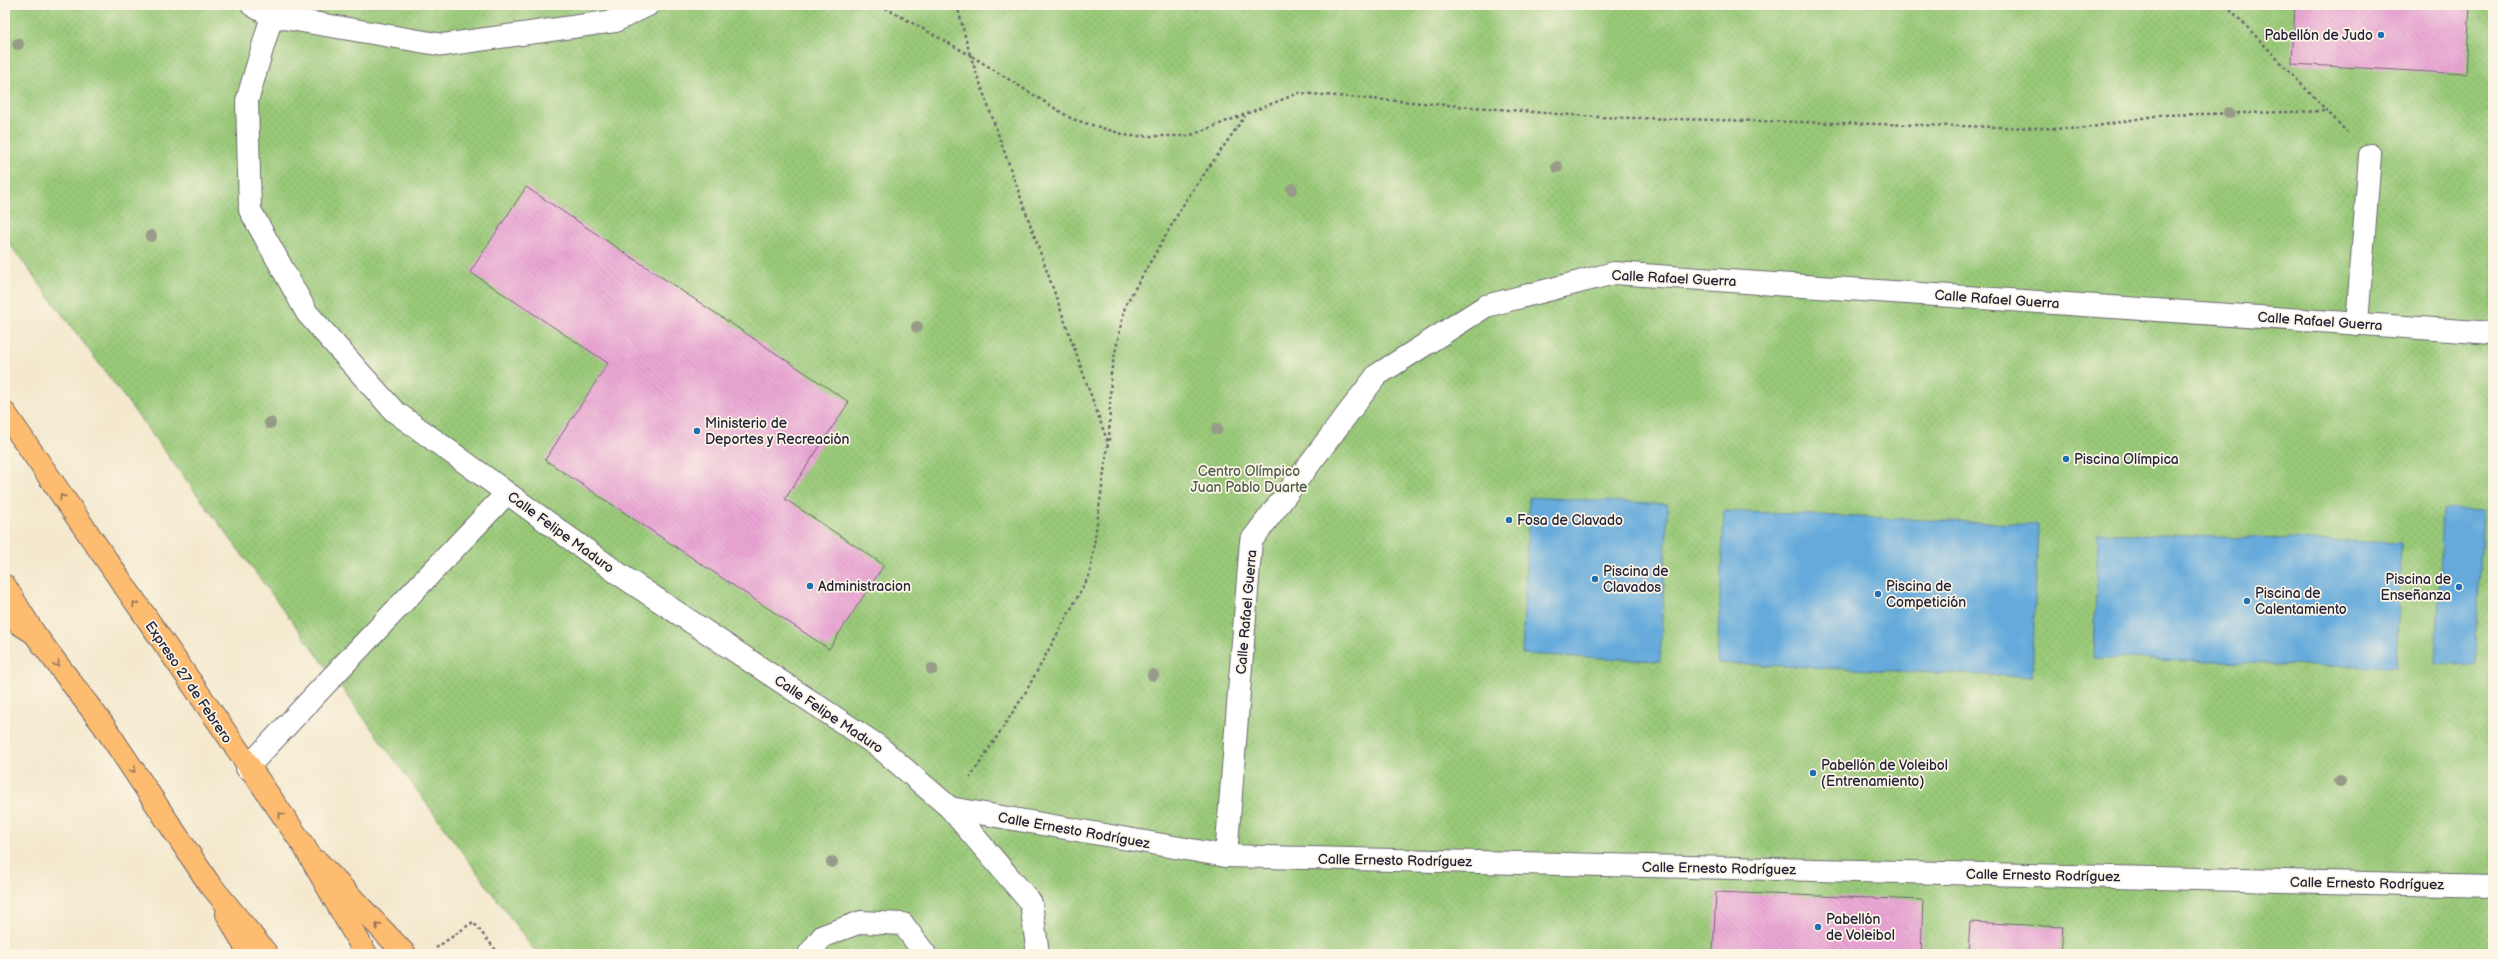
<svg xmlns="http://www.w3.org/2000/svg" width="2498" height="959" viewBox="0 0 2498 959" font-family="'Balsamiq Sans',sans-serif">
<defs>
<pattern id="grass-dots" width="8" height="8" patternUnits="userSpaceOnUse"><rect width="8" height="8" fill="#99c978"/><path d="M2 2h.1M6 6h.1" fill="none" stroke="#84ac69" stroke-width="1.8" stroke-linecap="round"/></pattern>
<pattern id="building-back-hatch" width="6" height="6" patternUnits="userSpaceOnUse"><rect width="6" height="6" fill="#eaa5d4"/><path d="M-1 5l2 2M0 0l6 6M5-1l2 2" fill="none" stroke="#c88eb7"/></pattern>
</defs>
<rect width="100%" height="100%" fill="#fcf5e5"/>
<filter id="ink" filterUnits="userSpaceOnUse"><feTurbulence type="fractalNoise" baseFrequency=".025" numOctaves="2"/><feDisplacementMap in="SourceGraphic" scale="8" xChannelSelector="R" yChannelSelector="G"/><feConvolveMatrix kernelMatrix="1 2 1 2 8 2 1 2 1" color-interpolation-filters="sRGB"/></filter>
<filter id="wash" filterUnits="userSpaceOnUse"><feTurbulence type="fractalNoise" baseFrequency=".012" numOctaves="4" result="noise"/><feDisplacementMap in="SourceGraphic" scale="16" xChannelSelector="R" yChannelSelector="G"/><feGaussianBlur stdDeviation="0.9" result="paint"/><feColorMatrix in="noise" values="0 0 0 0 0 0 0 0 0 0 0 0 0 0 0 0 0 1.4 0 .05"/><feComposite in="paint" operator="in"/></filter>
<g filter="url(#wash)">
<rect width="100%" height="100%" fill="#f4e9ce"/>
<!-- grass -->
<path fill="url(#grass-dots)" stroke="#5e765a" d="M5,5H2493V954H537L333,676L5,238Z"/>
<!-- water -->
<g fill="#65aadb" stroke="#44668b">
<path d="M1529,497L1668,504L1660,661L1522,654Z"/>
<path d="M2443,509L2483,511L2475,665L2436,663Z"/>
<path d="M1724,511L2038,525L2032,677L1717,663Z"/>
<path d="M2098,533L2401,543L2396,668L2094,658Z"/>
</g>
<g id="blocks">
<!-- building -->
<g fill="url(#building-back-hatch)">
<path d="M2295,5H2470L2466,74L2292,64Z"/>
<path d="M526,187L849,402L785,499L884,565L829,649L545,460L608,363L470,272Z"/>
<path d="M1716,892L1923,900L1921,954H1713Z"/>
<path d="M1970,922L2063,927L2061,954H1968Z"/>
</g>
</g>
</g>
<g filter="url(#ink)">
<use href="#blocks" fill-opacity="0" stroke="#6c686e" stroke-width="1"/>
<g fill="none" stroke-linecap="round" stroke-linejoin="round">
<defs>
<g id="minor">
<path d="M252,5L272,16L443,45L615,21L648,5"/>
<path d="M275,5L247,101L250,210L307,313L394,411L619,574L878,746L950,808L1031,903L1038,954"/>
<path d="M2357,324L2370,155"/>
<path d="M247,768L333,676L507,493"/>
<path d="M950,808L1226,856L2493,886"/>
<path d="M1226,856L1251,541L1377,375L1486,306L1614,273L2493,333"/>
<path d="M809,954L823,936L861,922L903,924L925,954"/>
</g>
<g id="major">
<path d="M5,615L34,633"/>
<path d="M318,862L405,954"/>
<path d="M227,914L249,954"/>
</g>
<g id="highway">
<path d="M5,413L304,846L366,954"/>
<path d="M5,586L34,633L104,726L208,882L267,954"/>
</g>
</defs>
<!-- minor casing -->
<use href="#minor" stroke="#6c686e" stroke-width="24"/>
<!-- major casing -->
<use href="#major" stroke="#6c686e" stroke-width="24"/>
<!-- highway casing -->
<use href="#highway" stroke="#6c686e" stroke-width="24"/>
<!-- path -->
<g stroke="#6c686e" stroke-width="2.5" stroke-dasharray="3 3" stroke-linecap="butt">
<path d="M880,5L970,55L1108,443L1090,574L1024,695L970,778"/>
<path d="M957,5L970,55L1072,119L1129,136H1189L1299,93L1596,117L2080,129L2160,115L2328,111"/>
<path d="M2226,5L2347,132"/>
<path d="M1109,441L1111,372L1125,306L1186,200L1245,116"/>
<path d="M436,948L473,922L499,954"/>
</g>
<!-- minor -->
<use href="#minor" stroke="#fff" stroke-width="22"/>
<!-- major -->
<use href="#major" stroke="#fdbc6f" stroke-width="22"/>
<!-- highway -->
<use href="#highway" stroke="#fdbc6f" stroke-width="22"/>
</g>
<!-- trees -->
<g fill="#989b89">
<circle cx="18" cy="44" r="6"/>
<circle cx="2229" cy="113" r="6"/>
<circle cx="1557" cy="167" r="6"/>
<circle cx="1292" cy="189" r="6"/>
<circle cx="151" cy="236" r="6"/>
<circle cx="917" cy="327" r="6"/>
<circle cx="270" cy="423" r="6"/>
<circle cx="1217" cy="429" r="6"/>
<circle cx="932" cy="669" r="6"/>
<circle cx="1153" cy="675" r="6"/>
<circle cx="2340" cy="781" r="6"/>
<circle cx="832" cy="862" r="6"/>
</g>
<!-- one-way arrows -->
<defs><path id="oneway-chevron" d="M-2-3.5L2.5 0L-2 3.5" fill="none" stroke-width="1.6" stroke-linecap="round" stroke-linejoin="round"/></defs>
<g stroke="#906f55">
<use href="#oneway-chevron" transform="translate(62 497) rotate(-124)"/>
<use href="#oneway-chevron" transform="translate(135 604) rotate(-124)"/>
<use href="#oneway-chevron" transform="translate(57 664) rotate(53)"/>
<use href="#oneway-chevron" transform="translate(133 770) rotate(56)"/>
<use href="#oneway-chevron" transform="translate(281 815) rotate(-126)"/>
<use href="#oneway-chevron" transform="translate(378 926) rotate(-133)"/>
</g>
</g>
<!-- markers -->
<g fill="#1f6fb2" stroke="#fcf5e5" stroke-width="1.5">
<circle cx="2381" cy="35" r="4"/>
<circle cx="697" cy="431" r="4"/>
<circle cx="2066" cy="459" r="4"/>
<circle cx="1509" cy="520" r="4"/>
<circle cx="1595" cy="579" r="4"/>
<circle cx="810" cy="586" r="4"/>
<circle cx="2459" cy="587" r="4"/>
<circle cx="1878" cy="594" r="4"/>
<circle cx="2247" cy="601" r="4"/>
<circle cx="1813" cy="773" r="4"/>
<circle cx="1818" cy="927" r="4"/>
</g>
<g text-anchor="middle" stroke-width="3.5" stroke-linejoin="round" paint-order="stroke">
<!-- poi labels -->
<g font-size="14" fill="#22223b" stroke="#fcf5e5" text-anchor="start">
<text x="2373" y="40" text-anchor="end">Pabellón de Judo</text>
<text x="705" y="428">Ministerio de<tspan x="705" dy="16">Deportes y Recreación</tspan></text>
<text x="2074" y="464">Piscina Olímpica</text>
<text x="1517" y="525">Fosa de Clavado</text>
<text x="1603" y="576">Piscina de<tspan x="1603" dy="16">Clavados</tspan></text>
<text x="2451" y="584" text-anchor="end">Piscina de<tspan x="2451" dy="16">Enseñanza</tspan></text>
<text x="818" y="591">Administracion</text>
<text x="1886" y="591">Piscina de<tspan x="1886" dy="16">Competición</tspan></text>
<text x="2255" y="598">Piscina de<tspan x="2255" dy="16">Calentamiento</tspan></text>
<text x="1821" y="770">Pabellón de Voleibol<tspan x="1821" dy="16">(Entrenamiento)</tspan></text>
<text x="1826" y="924">Pabellón<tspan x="1826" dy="16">de Voleibol</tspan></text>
</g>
<!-- street labels -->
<g font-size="14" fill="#22223b" stroke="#fcf5e5">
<text transform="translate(1674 278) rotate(3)" y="5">Calle Rafael Guerra</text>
<text transform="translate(1997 299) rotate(4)" y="5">Calle Rafael Guerra</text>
<text transform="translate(2320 321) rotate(4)" y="5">Calle Rafael Guerra</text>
<text transform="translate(561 532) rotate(36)" y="5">Calle Felipe Maduro</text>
<text transform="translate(1246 612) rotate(-85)" y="5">Calle Rafael Guerra</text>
<text transform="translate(189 682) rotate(56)" y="5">Expreso 27 de Febrero</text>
<text transform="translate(829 714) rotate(34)" y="5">Calle Felipe Maduro</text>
<text transform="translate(1074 830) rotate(10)" y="5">Calle Ernesto Rodríguez</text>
<text transform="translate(1395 860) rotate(1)" y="5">Calle Ernesto Rodríguez</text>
<text transform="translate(1719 868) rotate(1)" y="5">Calle Ernesto Rodríguez</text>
<text transform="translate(2043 875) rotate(1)" y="5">Calle Ernesto Rodríguez</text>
<text transform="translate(2367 883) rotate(1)" y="5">Calle Ernesto Rodríguez</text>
</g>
<!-- park labels -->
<g font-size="14" fill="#4c5c50" stroke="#fcf5e5">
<text x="1249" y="476">Centro Olímpico<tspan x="1249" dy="16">Juan Pablo Duarte</tspan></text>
</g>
</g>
<!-- margin -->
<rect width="2498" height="959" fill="none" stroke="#fcf5e5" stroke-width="20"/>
</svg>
